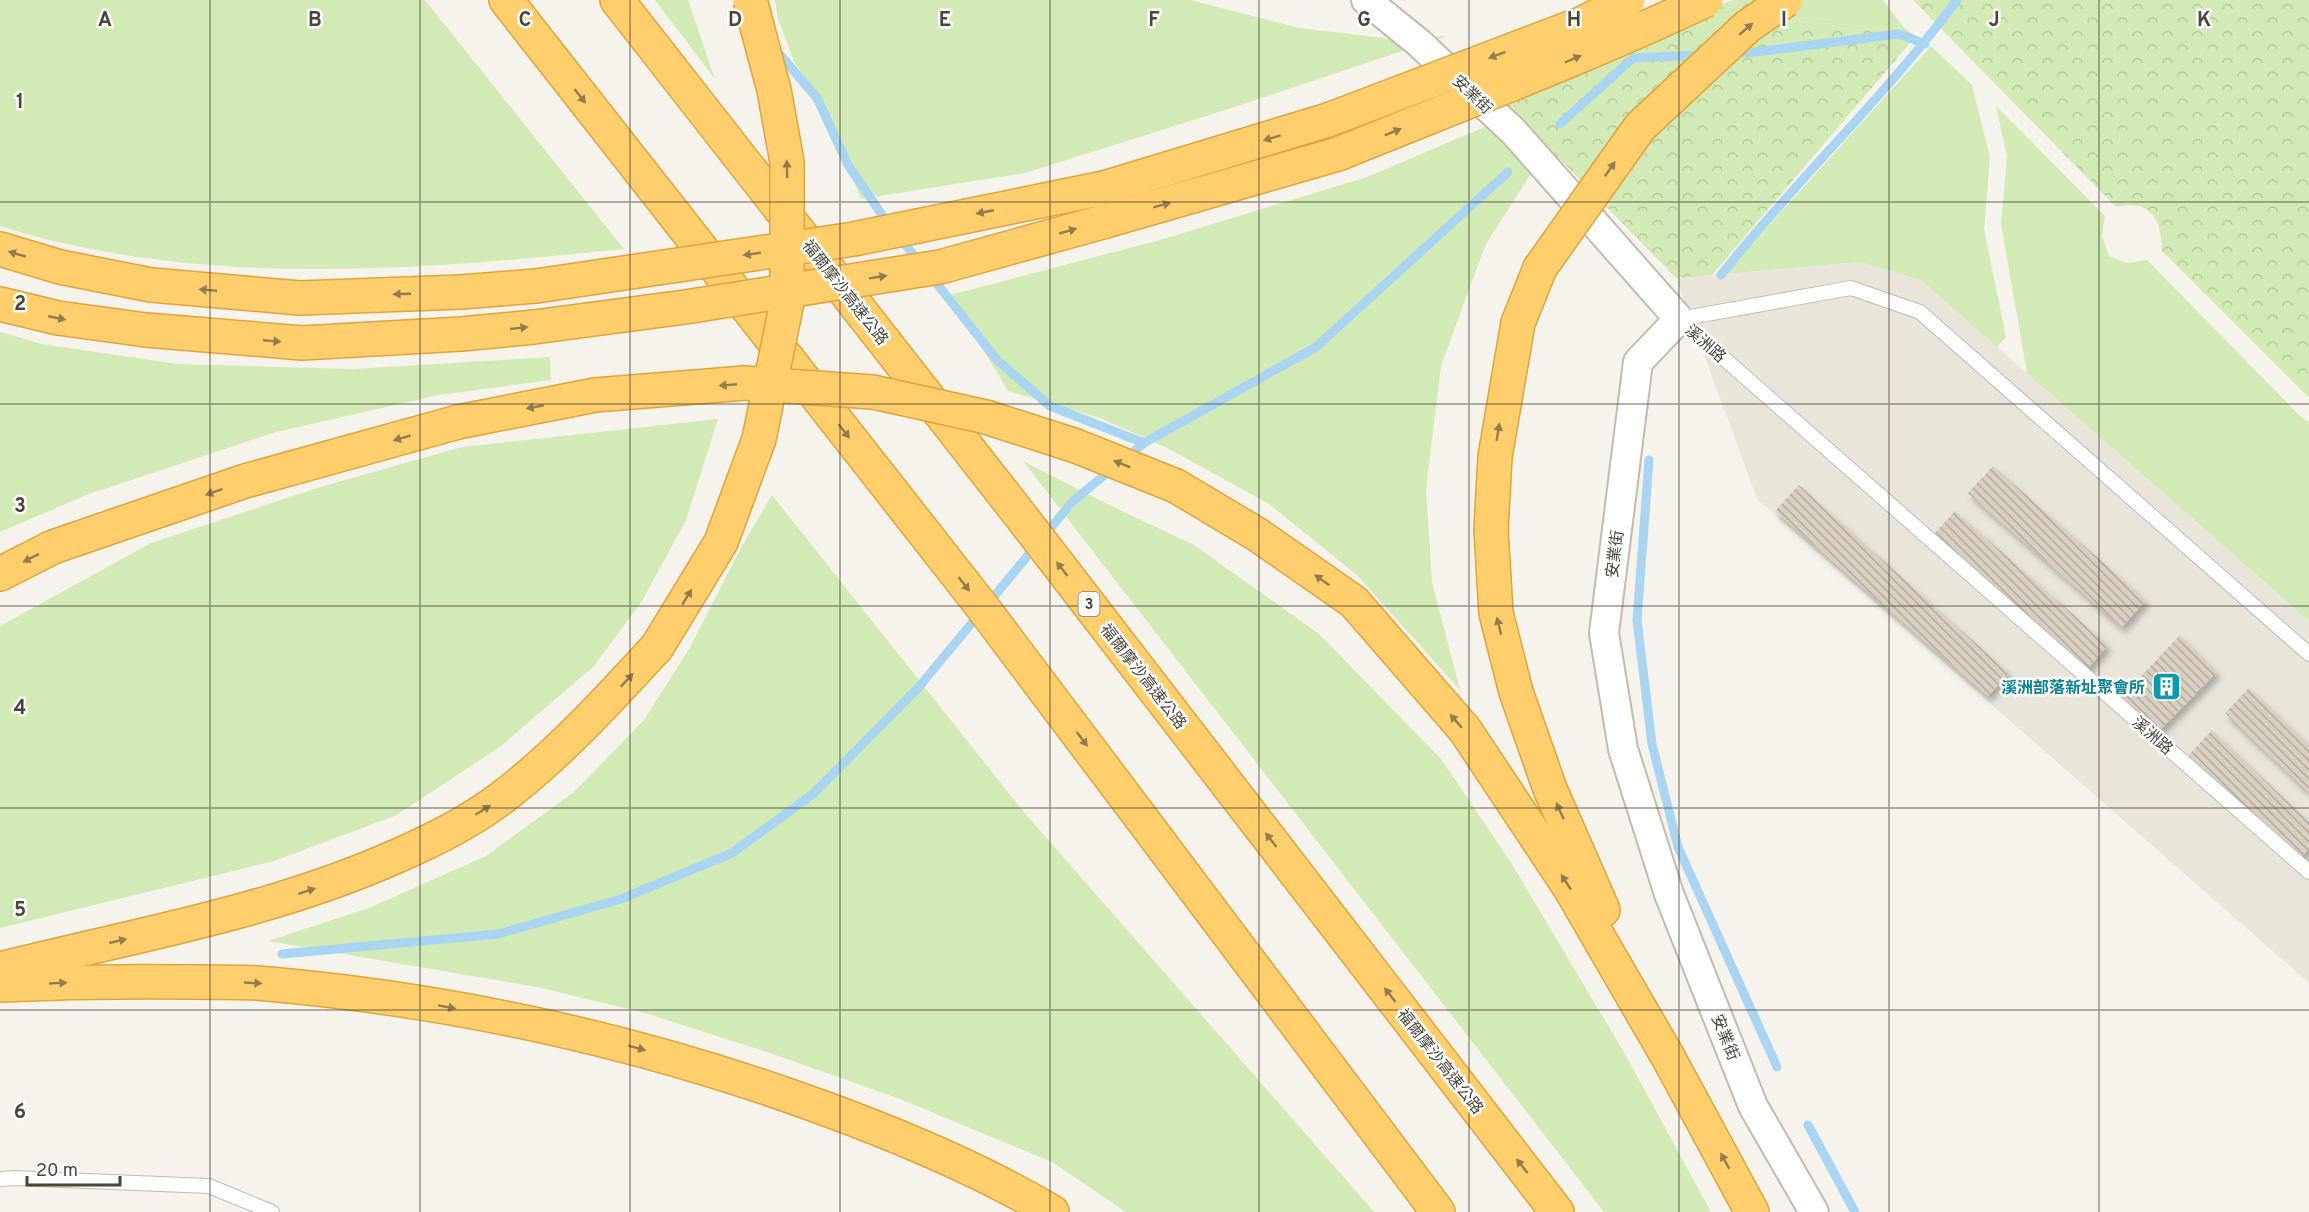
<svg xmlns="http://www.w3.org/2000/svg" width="2309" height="1212" viewBox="0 0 2309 1212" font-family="Overpass,'Noto Sans TC',sans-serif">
<defs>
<pattern id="forest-crowns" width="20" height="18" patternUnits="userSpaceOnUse" patternTransform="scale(1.5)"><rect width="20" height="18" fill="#d2eab5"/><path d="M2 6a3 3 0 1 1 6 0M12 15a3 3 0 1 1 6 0" fill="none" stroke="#b6ca9c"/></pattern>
<pattern id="building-back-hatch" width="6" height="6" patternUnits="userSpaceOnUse" patternTransform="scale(1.5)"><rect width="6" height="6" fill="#d8cfc1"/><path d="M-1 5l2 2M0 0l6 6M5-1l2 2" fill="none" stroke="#b1aa9e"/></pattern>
<filter id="shadow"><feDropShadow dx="3.5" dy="6" stdDeviation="3" flood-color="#0004"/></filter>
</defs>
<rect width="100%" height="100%" fill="#f6f3ec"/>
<!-- residential -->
<path fill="#eae5da" d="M1860,262L1921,280L2309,621V983L1757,499L1676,278Z"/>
<!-- green -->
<g fill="#d2eab5">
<path d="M0,0H425L624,249C417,270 201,289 0,226Z"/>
<path d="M655,0H688L715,79Z"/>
<path d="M775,0H1190L1299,28L1393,39L1447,36L1238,106L1025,173L861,199L821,99L795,64L778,19Z"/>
<path d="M1751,0H1883L1904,28L1781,21Z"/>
<path d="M1931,46L1972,85L1990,157L1984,229L2006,337L1997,347L1921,280L1860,262L1725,274Z"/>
<path d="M1617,71L1555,135L1485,246L1441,366L1426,490L1432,582L1460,690L1358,576L1269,504L1169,449L1100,418L1008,391L950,295L1160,240L1367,177Z"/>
<path d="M1996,106L2105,216L2102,236L2109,256L2127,263L2147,260L2301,417L2309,422V621L2027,373L2001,224L2007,157Z"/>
<path d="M0,332L42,344L177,364L354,369L550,357L551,380L439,395L276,432L89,494L0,532Z"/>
<path d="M718,419L686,520L642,601L594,666L501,746L397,815L274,861L0,928V626L151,543L317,488L462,447Z"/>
<path d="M1023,461L1101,501L1194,545L1319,634L1441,759L1510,861L1625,1054L1711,1212H1604Z"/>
<path d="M772,495L1023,811L1374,1212H1126L1052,1162L900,1099L773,1054L645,1013L537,987L268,941L369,908L486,856L574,792L644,720L689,649L742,546Z"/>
</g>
<!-- forest -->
<g fill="url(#forest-crowns)">
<path d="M1732,0H1751L1781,21L1904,28L1916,36L1712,275L1676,278L1505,103Z"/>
<path d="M1913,0H2309V398L2162,251C2161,219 2152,199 2116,207Z"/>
</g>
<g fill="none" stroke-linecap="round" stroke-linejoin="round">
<!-- stream -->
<g stroke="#a9d4f2" stroke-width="9">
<path d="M775,49L817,98L848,165L889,225"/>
<path d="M1732,53L1755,52L1899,34L1925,44"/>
<path d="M1560,124L1633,58L1703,55"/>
<path d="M900,238L921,264"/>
<path d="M930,275L997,360L1050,406L1144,443"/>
<path d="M1721,275C1796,180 1885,97 1957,0"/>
<path d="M1126,458L1144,443L1316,347L1508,172"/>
<path d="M1649,460L1637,620L1652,744L1678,847L1777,1067"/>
<path d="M282,954L498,934L621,899L732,853L813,794L918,688L1073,501L1113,468"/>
<path d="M1808,1125L1855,1212"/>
</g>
</g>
<!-- building -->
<g fill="url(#building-back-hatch)" filter="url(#shadow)">
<path d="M1993,466L2146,600L2122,627L1968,493Z"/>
<path d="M1799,485L2009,673L1988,696L1775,511Z"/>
<path d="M1955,511L2108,645L2085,672L1931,538Z"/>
<path d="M2180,635L2217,672L2153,737L2117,702Z"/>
<path d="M2249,688L2309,744V792L2225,713Z"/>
<path d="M2212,730L2309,822V849L2298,860L2188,756Z"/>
</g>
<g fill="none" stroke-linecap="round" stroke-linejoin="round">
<defs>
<g id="service">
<path d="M1679,319L2309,872"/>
<path d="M1679,319L1851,288L1920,312L2309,654"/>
<path d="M0,1179L15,1178L209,1186L272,1212"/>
</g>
<path id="minor" d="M1366,0L1419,43L1514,132L1679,319L1638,362L1604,633L1623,749L1669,894L1753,1106L1814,1212"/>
<g id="motorway">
<path d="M506,0L980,604L1438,1212"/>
<path d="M617,0L1020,515L1557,1212"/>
<path d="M1104,188L1328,120"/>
<path d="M1106,221L1338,154"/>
<path d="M0,249L60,267L151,285L300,298L461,292"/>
<path d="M1540,268L1518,323L1495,457L1491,530L1496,613L1516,692L1550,789L1603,910"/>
<path d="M0,304L58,318L146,330L302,343L461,334"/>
<path d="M1176,486L1258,535L1354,602L1465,730L1570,888L1668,1057L1752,1212"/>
<path d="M0,574L53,547L245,481L458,422"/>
<path d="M0,969C135,935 269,913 397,856C434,840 472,821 504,796C561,752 608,700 657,647"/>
<path d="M0,985C64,982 127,981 192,982C213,982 236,982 257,983C449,999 637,1040 818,1106C898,1135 978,1168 1052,1212"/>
</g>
</defs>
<!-- service casing -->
<use href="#service" stroke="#c2bbae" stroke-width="16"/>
<!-- minor casing -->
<use href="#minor" stroke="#c2bbae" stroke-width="32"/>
<!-- motorway casing -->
<use href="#motorway" stroke="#e0a43c" stroke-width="36"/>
<!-- service -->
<use href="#service" stroke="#fff" stroke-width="14"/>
<!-- minor -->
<use href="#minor" stroke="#fff" stroke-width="28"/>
<!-- motorway -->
<use href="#motorway" stroke="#ffcf6e" stroke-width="33"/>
<defs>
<g id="motorway-bridge">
<path d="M1328,120L1583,23L1628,0"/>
<path d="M1338,154C1461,104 1586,57 1706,0"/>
<path d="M1540,268L1640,127L1748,26L1786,0"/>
<path d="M461,292L536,286L854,239L1104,188"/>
<path d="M461,334L534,327L685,307L940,267L1106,221"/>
<path d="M458,422L595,395L745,383L873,392L986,417L1076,446L1176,486"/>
<path d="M657,647L721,542L759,439L787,302V162L774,90L750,0"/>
</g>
</defs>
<!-- motorway-bridge casing -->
<use href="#motorway-bridge" stroke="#e0a43c" stroke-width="36" stroke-linecap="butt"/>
<!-- motorway-bridge -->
<use href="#motorway-bridge" stroke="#ffcf6e" stroke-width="33"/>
</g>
<!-- one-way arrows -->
<defs><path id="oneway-solid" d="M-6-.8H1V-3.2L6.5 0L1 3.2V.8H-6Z" transform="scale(1.5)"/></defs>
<g fill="#937c4e">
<use href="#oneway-solid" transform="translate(1746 29) rotate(-41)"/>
<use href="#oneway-solid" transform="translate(1497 55) rotate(159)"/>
<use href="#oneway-solid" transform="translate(1573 59) rotate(-23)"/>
<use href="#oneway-solid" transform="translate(580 96) rotate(52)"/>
<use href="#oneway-solid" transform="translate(1393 132) rotate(-22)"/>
<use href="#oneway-solid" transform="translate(1272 138) rotate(163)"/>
<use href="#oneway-solid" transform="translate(787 169) rotate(-91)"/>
<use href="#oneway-solid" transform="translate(1610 169) rotate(-55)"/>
<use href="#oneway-solid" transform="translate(1162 205) rotate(-15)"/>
<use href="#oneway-solid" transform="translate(985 212) rotate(169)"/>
<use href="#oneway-solid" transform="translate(1068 231) rotate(-16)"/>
<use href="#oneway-solid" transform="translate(17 254) rotate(-164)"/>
<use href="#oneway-solid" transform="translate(752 254) rotate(172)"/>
<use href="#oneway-solid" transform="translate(878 277) rotate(-9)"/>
<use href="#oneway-solid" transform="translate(208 290) rotate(-175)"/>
<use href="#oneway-solid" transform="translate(402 294) rotate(178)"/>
<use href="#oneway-solid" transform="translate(57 318) rotate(11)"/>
<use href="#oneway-solid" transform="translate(519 328) rotate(-6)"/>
<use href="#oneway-solid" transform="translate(272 341) rotate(5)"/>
<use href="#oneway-solid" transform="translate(728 385) rotate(175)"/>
<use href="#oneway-solid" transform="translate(535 407) rotate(169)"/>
<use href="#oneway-solid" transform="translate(844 431) rotate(52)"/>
<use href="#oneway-solid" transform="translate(1498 432) rotate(-81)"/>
<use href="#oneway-solid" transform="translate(402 438) rotate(164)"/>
<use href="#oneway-solid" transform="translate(1122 464) rotate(-158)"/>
<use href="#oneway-solid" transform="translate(214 492) rotate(161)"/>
<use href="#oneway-solid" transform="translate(31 558) rotate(153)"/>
<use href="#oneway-solid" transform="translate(1062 569) rotate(-128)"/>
<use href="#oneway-solid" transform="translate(1322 580) rotate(-144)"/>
<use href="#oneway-solid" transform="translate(964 584) rotate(52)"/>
<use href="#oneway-solid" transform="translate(687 597) rotate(-59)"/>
<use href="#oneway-solid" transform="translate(1499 626) rotate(-104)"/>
<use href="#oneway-solid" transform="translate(627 680) rotate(-47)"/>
<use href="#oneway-solid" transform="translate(1456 721) rotate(-131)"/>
<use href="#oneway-solid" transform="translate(1082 739) rotate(53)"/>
<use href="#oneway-solid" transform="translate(483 810) rotate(-32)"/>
<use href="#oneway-solid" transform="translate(1560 811) rotate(-114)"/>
<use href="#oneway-solid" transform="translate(1271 840) rotate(-128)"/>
<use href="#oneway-solid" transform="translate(1566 882) rotate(-123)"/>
<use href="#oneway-solid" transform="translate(307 891) rotate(-18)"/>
<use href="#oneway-solid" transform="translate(118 941) rotate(-13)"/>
<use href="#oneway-solid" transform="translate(58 983) rotate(-3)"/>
<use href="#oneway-solid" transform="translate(253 983) rotate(3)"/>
<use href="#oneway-solid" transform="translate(1390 995) rotate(-128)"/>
<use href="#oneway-solid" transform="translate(447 1007) rotate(10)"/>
<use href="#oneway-solid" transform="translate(637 1048) rotate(15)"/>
<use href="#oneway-solid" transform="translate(1725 1161) rotate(-119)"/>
<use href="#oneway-solid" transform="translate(1522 1166) rotate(-128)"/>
</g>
<!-- grid -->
<path fill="none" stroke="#4b4439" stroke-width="1.5" stroke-opacity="0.55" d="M210,0V1212M420,0V1212M630,0V1212M840,0V1212M1050,0V1212M1259,0V1212M1469,0V1212M1679,0V1212M1889,0V1212M2099,0V1212M0,202H2309M0,404H2309M0,606H2309M0,808H2309M0,1010H2309"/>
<!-- icons -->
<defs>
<symbol id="building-square" viewBox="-11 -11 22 22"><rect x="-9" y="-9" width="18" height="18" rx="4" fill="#0f9aa8" stroke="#fff"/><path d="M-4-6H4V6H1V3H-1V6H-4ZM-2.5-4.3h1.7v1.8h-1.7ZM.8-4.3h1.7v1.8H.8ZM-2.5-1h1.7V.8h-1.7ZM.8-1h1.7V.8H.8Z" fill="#fff"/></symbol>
</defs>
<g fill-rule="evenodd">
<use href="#building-square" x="2150" y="670" width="33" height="33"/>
</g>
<g text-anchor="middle" stroke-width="5" stroke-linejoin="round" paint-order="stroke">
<!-- shield labels -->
<rect fill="#fff" stroke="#817c74" stroke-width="1.5" x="1078.5" y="592" width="21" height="24" rx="4.5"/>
<g font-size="15" font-weight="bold" fill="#4b4439">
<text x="1089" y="609">3</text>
</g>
<!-- street labels -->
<g font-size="16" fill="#4b4439" stroke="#fff">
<text transform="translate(1473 94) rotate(44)" y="6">安業街</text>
<text transform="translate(846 292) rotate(52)" y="6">福爾摩沙高速公路</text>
<text transform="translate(1706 343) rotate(41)" y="6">溪洲路</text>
<text transform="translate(1614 554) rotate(-83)" y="6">安業街</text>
<text transform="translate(1144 676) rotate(52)" y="6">福爾摩沙高速公路</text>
<text transform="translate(2153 735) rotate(41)" y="6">溪洲路</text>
<text transform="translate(1726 1037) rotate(68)" y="6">安業街</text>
<text transform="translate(1441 1061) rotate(52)" y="6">福爾摩沙高速公路</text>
</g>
<!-- culture labels -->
<g font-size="16" font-weight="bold" fill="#0d838f" stroke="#fff" text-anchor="end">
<text x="2145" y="693">溪洲部落新址聚會所</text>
</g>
</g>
<g font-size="20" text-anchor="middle" font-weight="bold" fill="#4b4439" stroke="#fff" stroke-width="5" stroke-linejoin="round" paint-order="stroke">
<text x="105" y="26">A</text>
<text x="315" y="26">B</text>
<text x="525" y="26">C</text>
<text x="735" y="26">D</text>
<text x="945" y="26">E</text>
<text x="1154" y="26">F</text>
<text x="1364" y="26">G</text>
<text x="1574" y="26">H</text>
<text x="1784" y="26">I</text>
<text x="1994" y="26">J</text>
<text x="2204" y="26">K</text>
<text x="20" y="108">1</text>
<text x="20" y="310">2</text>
<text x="20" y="512">3</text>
<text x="20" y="714">4</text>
<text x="20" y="916">5</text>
<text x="20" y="1118">6</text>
</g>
<!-- scale -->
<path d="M27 1176v9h93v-9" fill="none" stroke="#4b4439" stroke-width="3"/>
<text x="36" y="1176" font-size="18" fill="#4b4439" stroke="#ffffff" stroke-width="4.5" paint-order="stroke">20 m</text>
</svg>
